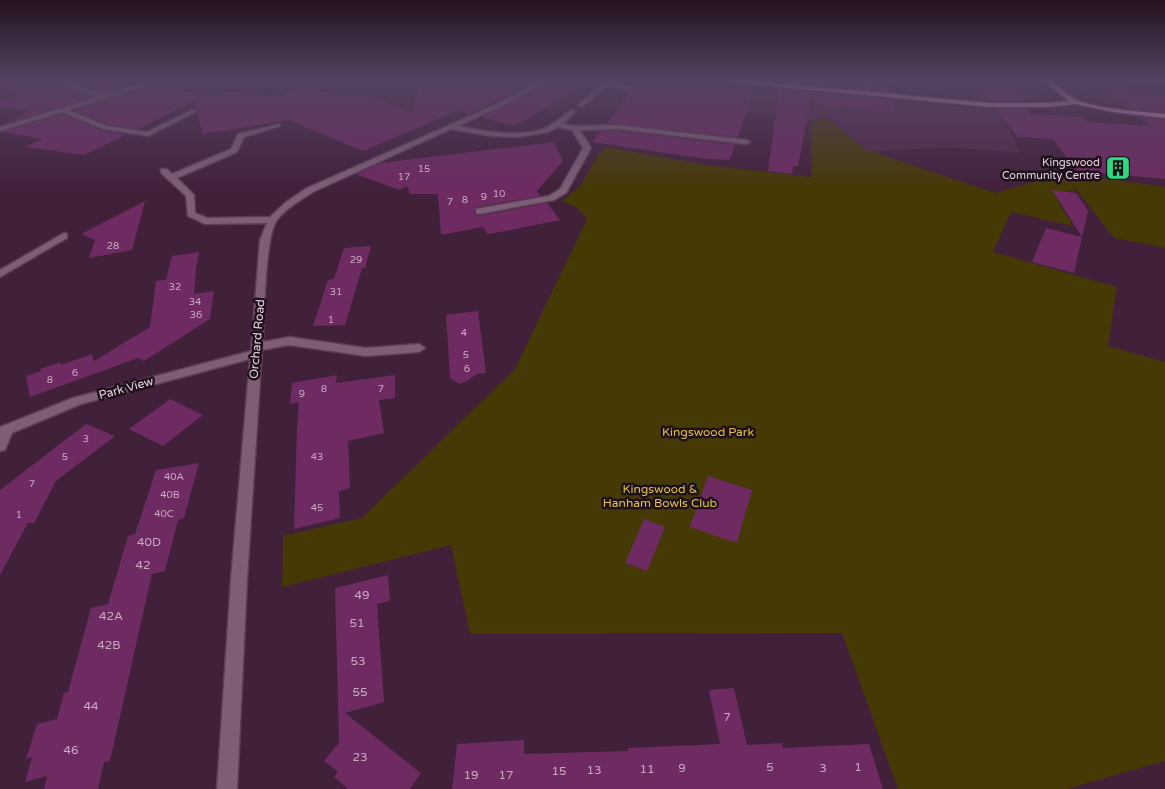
<svg xmlns="http://www.w3.org/2000/svg" width="1165" height="789" viewBox="0 0 1165 789" font-family="'Varela Round',sans-serif">
<rect width="100%" height="100%" fill="#41203a"/>
<!-- built -->
<g fill="#502a48">
<path d="M174,80H516L397,84L163,83Z"/>
<path d="M926,80H1026L1027,82L1040,83L1045,92L1032,99L1018,101L975,97L977,99L928,94Z"/>
<path d="M1057,80H1165V142L1128,109L1101,101Z"/>
<path d="M742,85L796,92L999,110L1020,153L948,147L868,152L827,119L812,120L732,111Z"/>
</g>
<!-- green -->
<g fill="#453905">
<path d="M176,80H353L350,84L166,83Z"/>
<path d="M796,92L868,152L876,151L885,156L995,193L1064,173L1165,187V248L1114,238L1069,180L1076,191H1056L1057,199L1073,226L1011,212L993,252L1117,287L1108,346L1165,362V761L1066,789H898L842,633L470,634L451,545L282,587L283,536L362,518L515,369L587,219L576,207L562,201L581,185L599,153L606,147L706,165L811,177L812,120L826,118Z"/>
</g>
<!-- building -->
<g fill="#6d2b61">
<path d="M0,80H52L92,97L0,125L31,111L0,107V100L17,96L0,83Z"/>
<path d="M67,80H96L134,85L105,93Z"/>
<path d="M421,80H539L469,114L457,111L363,151L289,120L203,134L197,113L199,110L196,109L194,101L138,129L108,124L74,110L149,87L218,95L232,91L279,97L298,88L349,96L362,93L412,112Z"/>
<path d="M551,80H596L514,126L481,117Z"/>
<path d="M639,80H723L728,84L755,86L738,137L607,123L630,92L635,90L634,86Z"/>
<path d="M781,80H863V89L780,82Z"/>
<path d="M873,80H889L892,92L872,90Z"/>
<path d="M979,87L1010,90L1011,93L1021,94L1025,101H990Z"/>
<path d="M779,89L893,100L896,113L819,105L811,99L798,166H793L792,174L768,171Z"/>
<path d="M1110,91L1165,96V112L1131,109Z"/>
<path d="M996,109H1028L1031,114L1082,117L1087,122L1152,126L1141,117L1165,120V179L1077,171L1053,139L1018,137Z"/>
<path d="M62,114L102,131L126,135L84,155L25,147L42,139L2,132Z"/>
<path d="M601,131H617L735,145L730,160L707,159L592,142Z"/>
<path d="M554,142L563,161L537,191L541,196L476,207L474,213L479,216L547,203L560,220L501,232L487,234L483,227L441,235L438,194H410L407,186L399,190L356,174L380,163Z"/>
<path d="M1052,190L1076,193L1088,211L1074,273L1032,262L1046,228L1082,237Z"/>
<path d="M145,201L132,250L89,258L95,240L81,234Z"/>
<path d="M371,246L365,268H362L345,325L313,326L328,280L334,279L344,248Z"/>
<path d="M199,252L196,268L194,294L214,291L210,319L144,361L138,358L30,397L26,376L41,371L40,369L60,362L61,365L92,354L94,361L150,327L156,281L166,280L172,256Z"/>
<path d="M478,311L486,373L477,374L466,382L459,384L450,378L446,315Z"/>
<path d="M337,375L336,383L395,375V398L379,400L384,433L348,441L350,488L339,491L340,518L294,529L297,429L299,402L290,404L292,383Z"/>
<path d="M170,399L203,415L163,446L129,429Z"/>
<path d="M86,424L115,436L56,481L34,523H28L0,575V490Z"/>
<path d="M199,463L184,518L178,520L165,571L152,574L110,761L104,762L98,789H44L47,776L25,782L32,757L26,759L37,724L57,719L64,693L68,692L91,608L108,604L128,536L135,534L156,470Z"/>
<path d="M708,476L752,490L737,543L690,527Z"/>
<path d="M644,519L665,527L647,571L625,563Z"/>
<path d="M388,575L390,601L377,604L384,702L345,713L421,773L410,789H348L334,777L338,772L324,761L339,743L335,588Z"/>
<path d="M734,688L747,745L782,743L783,748L869,744L883,789H452L457,744L524,740V754L628,751V748L720,744L709,690Z"/>
</g>
<g fill="none" stroke-linecap="round" stroke-linejoin="round">
<defs>
<g id="minor">
<path d="M54,80H62L105,95L156,80H164L68,110L107,126L147,132L192,110L197,111L148,136L103,129L62,112L0,131V127L98,97Z"/>
<path d="M542,80H549L501,106L458,126C484,131 517,138 543,129C555,125 562,115 572,110L575,112L563,124L575,126L617,125L746,140L750,142L746,144L617,129L580,130L591,148L566,193L554,200L479,214L476,213V209L549,196L560,189L583,148L572,130L558,127L548,132L519,137L491,136L451,129L313,192C301,200 286,208 277,220C265,236 264,318 263,342L289,337L366,348L419,344L425,348L419,352L366,356L289,345L262,350L247,579L237,789H217L231,579L250,359L81,404L12,433L5,450L0,451V427L73,398L251,351L260,240L267,223L205,224L188,216L186,196L161,173V169H167L172,174L231,149L238,134L280,124V126L244,137L237,152L177,178L194,195L195,213L207,218L270,217L286,202L307,188L497,104Z"/>
<path d="M608,80H614L611,83L634,88L631,90L607,86L583,106H579V104Z"/>
<path d="M726,80H733L730,82Z"/>
<path d="M865,80H871L870,95L865,94Z"/>
<path d="M1125,80H1165V84L1128,82Z"/>
<path d="M64,233L67,234V238L0,277V270Z"/>
</g>
<path id="major" d="M725,80H744L990,103H1048L1069,101L1043,80C1057,79 1066,97 1079,101C1107,110 1137,111 1165,114V118L1113,112L1075,104L1048,107H990L728,82Z"/>
</defs>
<!-- minor casing -->
<use href="#minor" stroke="#5c3d55" stroke-width="3"/>
<!-- major casing -->
<use href="#major" stroke="#5c3d55" stroke-width="3"/>
<!-- minor -->
<use href="#minor" fill="#7d5e76" fill-rule="evenodd"/>
<!-- major -->
<use href="#major" fill="#cd8dbe" fill-rule="evenodd"/>
</g>
<!-- sky -->
<linearGradient id="sky" x2="0" y2="1"><stop stop-color="#241220"/><stop offset="0.42" stop-color="#544260"/><stop offset="1" stop-color="#544260" stop-opacity="0"/></linearGradient>
<rect width="1165" height="190" fill="url(#sky)"/>
<!-- icons -->
<defs>
<symbol id="building-square" viewBox="-11 -11 22 22"><rect x="-9" y="-9" width="18" height="18" rx="4" fill="#30d883" stroke="#1e101b"/><path d="M-4-6H4V6H1V3H-1V6H-4ZM-2.5-4.3h1.7v1.8h-1.7ZM.8-4.3h1.7v1.8H.8ZM-2.5-1h1.7V.8h-1.7ZM.8-1h1.7V.8H.8Z" fill="#111"/></symbol>
</defs>
<g fill-rule="evenodd">
<use href="#building-square" x="1104" y="154" width="28" height="28"/>
</g>
<g text-anchor="middle" stroke-width="5" stroke-linejoin="round" paint-order="stroke">
<!-- number labels -->
<g font-size="10" fill="#caa9c3">
<text x="424" y="172">15</text>
<text x="404" y="180">17</text>
<text x="499" y="197">10</text>
<text x="484" y="200">9</text>
<text x="465" y="203">8</text>
<text x="450" y="205">7</text>
<text x="113" y="249">28</text>
<text x="356" y="263">29</text>
<text x="175" y="290">32</text>
<text x="336" y="295">31</text>
<text x="195" y="305">34</text>
<text x="196" y="318">36</text>
<text x="331" y="323">1</text>
<text x="464" y="336">4</text>
<text x="466" y="358">5</text>
<text x="467" y="372">6</text>
<text x="75" y="376">6</text>
<text x="50" y="383">8</text>
<text x="324" y="392">8</text>
<text x="381" y="392">7</text>
<text x="302" y="397">9</text>
<text x="86" y="442">3</text>
<text x="65" y="460">5</text>
<text x="317" y="460">43</text>
<text x="174" y="480">40A</text>
<text x="32" y="487">7</text>
<text x="170" y="498">40B</text>
<text x="317" y="511">45</text>
<text x="164" y="517">40C</text>
<text x="19" y="518">1</text>
</g>
<!-- far-poi labels -->
<g font-size="11" fill="#e9d3e4" stroke="#1e101b" text-anchor="end">
<text x="1100" y="166">Kingswood<tspan x="1100" dy="13">Community Centre</tspan></text>
</g>
<!-- street labels -->
<g font-size="12" fill="#e9d3e4" stroke="#1e101b">
<text transform="translate(257 339) rotate(-85)" y="4">Orchard Road</text>
<text transform="translate(126 388) rotate(-15)" y="4">Park View</text>
</g>
<!-- park labels -->
<g font-size="12" fill="#e3c340" stroke="#1e101b">
<text x="708" y="436">Kingswood Park</text>
<text x="660" y="493">Kingswood &amp;<tspan x="660" dy="14">Hanham Bowls Club</tspan></text>
</g>
<!-- near-number labels -->
<g font-size="12" fill="#caa9c3">
<text x="149" y="546">40D</text>
<text x="143" y="569">42</text>
<text x="362" y="599">49</text>
<text x="111" y="620">42A</text>
<text x="357" y="627">51</text>
<text x="109" y="649">42B</text>
<text x="358" y="665">53</text>
<text x="360" y="696">55</text>
<text x="91" y="710">44</text>
<text x="727" y="721">7</text>
<text x="71" y="754">46</text>
<text x="360" y="761">23</text>
<text x="770" y="771">5</text>
<text x="858" y="771">1</text>
<text x="682" y="772">9</text>
<text x="823" y="772">3</text>
<text x="647" y="773">11</text>
<text x="594" y="774">13</text>
<text x="559" y="775">15</text>
<text x="471" y="779">19</text>
<text x="506" y="779">17</text>
</g>
</g>
</svg>
